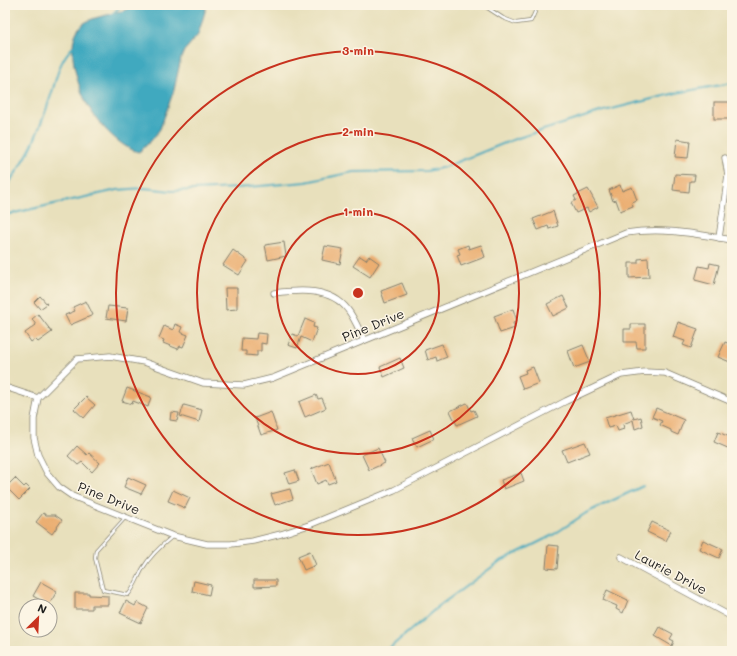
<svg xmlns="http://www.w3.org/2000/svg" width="737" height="656" viewBox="0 0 737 656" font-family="Mali,sans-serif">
<rect width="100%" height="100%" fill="#fcf5e5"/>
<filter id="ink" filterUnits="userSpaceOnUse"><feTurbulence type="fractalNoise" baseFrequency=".025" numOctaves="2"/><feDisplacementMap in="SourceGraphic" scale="8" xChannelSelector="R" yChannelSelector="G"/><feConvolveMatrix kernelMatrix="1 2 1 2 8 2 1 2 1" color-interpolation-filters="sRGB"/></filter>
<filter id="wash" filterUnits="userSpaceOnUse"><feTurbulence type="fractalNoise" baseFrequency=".012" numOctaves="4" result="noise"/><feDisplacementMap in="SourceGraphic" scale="16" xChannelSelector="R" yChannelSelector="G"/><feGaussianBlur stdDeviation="0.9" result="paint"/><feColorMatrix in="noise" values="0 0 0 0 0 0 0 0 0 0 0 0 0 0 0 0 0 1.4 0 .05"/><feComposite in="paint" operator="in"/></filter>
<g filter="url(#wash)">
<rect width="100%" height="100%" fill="#e8e0bc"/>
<!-- water -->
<path fill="#3fa9bf" stroke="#2e626e" d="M134,5H207L198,35L184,51L181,58L174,90L160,129L151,141L139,152C119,148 93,118 85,100C77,83 67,49 77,31C85,16 109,16 123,11C127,9 131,7 134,5Z"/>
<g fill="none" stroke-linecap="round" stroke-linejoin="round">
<!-- stream -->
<g stroke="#3fa9bf" stroke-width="2">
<path d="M110,16L122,5"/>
<path d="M5,189C15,174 27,158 34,141C39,128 45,115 49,101C57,80 57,62 74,46"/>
<path d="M5,215L117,190L144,188L171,191L237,188L306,182L353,172L427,171L445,167L515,139L600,112L676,93L732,83"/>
<path d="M386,651L439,606L499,562L553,535L586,513L643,486"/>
</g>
</g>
<g id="blocks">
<!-- building -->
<g fill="#ebae71">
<rect x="714" y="102" width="18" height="17"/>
<path d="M677,139L690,141L688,158L675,157Z"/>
<path d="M675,174L695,175L694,181H690L689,192L673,190Z"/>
<path d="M620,185L622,191L632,187L637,200L632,202L633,206L620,211L616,200L613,201L609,190Z"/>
<path d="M588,189L598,207L589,212L587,208L576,213L571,203L576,200L574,196Z"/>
<path d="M553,211L558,226L549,229L548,226L538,230L533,219Z"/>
<path d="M284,242L286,256L268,260L265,245Z"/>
<path d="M468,245L469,249L481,245L485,257L461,266L457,255L460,254L458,249Z"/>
<path d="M325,246L343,249L340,264L322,260Z"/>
<path d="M233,250L248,261L239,275L223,265Z"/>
<path d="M360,256L366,260L369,256L379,263L370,277L353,266Z"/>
<path d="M648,258L649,277L629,278V263H638V259Z"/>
<path d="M710,263L719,265L714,285L695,280L699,266L709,268Z"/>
<path d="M402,283L407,295L385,303L381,291Z"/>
<path d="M225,288H237V309L226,310Z"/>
<path d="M40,296L47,304L40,309L34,302Z"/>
<path d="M563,296L569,308L553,316L547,304Z"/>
<path d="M86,301L93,315L70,325L65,315L75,311L73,307Z"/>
<path d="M108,306L128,308L126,321L106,318Z"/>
<path d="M513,309L517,321L513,323L515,328L500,333L494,316Z"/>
<path d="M38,314L52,332L38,342L35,339L31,342L25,333L36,325L32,319Z"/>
<path d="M305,319L314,323L313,327L317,328L312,342L301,337L297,348L288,345L292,334L298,336Z"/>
<path d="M678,322L698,329L691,348L683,345L685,341L673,337Z"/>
<path d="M175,324L182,327L180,332L188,335L183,347L180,346L178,349L163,343L164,340L159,338L164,326L173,330Z"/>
<path d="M631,324H645V348H637L636,342H624V329H631Z"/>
<path d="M257,333L267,334L266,344L261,343V351H257V356L246,355V351H241L242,338L256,339Z"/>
<path d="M725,342L732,345V357L730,362L718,357Z"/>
<path d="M442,344L447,357L437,361L436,357L428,360L425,350Z"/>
<path d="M583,345L590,362L574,368L568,351Z"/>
<path d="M400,358L404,368L384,377L380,367Z"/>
<path d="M533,367L539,383L523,389L518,376L526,373L525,370Z"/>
<path d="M127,388L151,397L148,407L133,401L132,404L122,401Z"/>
<path d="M316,395L318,399L322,398L326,408L305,417L299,402Z"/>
<path d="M86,397L95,405L84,418L74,409Z"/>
<path d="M467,403L471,411L474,410L477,416L457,425L450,411Z"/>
<path d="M184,405L202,410L199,422L180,416Z"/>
<path d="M656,408L684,420L678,435L671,432V430L660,425L662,421L652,417Z"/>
<path d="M631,410L634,419L641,417L643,426L635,429L633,420L623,424L624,429L618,431L616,426L608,428L605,418Z"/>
<path d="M171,412L179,413L177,421L170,420Z"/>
<path d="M271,412L277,430L261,435L255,418Z"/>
<path d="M430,430L434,439L417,447L412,438Z"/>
<path d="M718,432L732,438V444L730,449L714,442Z"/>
<path d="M585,442L590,453L567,462L562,450Z"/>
<path d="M77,446L87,455L89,453L100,463L92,472L82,462L78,465L68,456Z"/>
<path d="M378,448L385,463L369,470L362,455Z"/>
<path d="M329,462L336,481L328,484L326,480L317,484L311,469Z"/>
<path d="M295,470L299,481L289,484L285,473Z"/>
<path d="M521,473L524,481L504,489L501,480Z"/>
<path d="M128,477L146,485L141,494L124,487Z"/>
<path d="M15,478L24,487L26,485L30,489L19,500L6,487Z"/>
<path d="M290,489L293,499L275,505L271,494Z"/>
<path d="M173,490L190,498L185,508L168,501Z"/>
<path d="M43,513L46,515H55L62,520L52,534L36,522Z"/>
<path d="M652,522L671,531L666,541L647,532Z"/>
<path d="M703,540L723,549L719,558L699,549Z"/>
<path d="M548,545L559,546L557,569L546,568Z"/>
<path d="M310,551L316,565L304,570L298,556Z"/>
<path d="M254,580H276V586L254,587Z"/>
<path d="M194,581L211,585L209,595L192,591Z"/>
<path d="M41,582L57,591L49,605L33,596Z"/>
<path d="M607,590L628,600L623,613L616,609L617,606L603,600Z"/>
<path d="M75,593H89V595L108,596V605H92V609H75Z"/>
<path d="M126,601L135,606L137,602L148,608L141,623L120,613Z"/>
<path d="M660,627L673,634L670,639L674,641L672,646L655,636Z"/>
</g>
</g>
</g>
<g filter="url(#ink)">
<use href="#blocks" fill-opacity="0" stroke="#827e6c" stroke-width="1"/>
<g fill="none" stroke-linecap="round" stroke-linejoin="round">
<defs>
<g id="service">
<path d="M483,5L503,18L516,23L531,21L538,5"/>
<path d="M125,518L96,550L95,558L103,590L128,595C135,587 138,577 143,568C150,556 162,545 173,536"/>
</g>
<g id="minor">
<path d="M719,238L728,175L725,158"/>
<path d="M732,240C696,234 663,227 626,233L273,378L244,385L203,383L144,362L110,356L77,359L38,398L34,419V438L38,455L47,473L59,487L72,496L173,536L207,544H231L253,541L281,534L309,525L394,490L566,401L621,375L645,372L665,373L732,402"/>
<path d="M274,293C299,290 331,287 348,310C355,319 359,330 364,340"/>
<path d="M5,387L38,398"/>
<path d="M621,557L732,617"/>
</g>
</defs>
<!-- service casing -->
<use href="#service" stroke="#827e6c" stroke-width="4"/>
<!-- minor casing -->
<use href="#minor" stroke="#827e6c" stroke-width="7"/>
<!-- service -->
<use href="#service" stroke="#fff" stroke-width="2.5"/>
<!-- minor -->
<use href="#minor" stroke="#fff" stroke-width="5.5"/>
</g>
</g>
<!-- distance rings -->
<g fill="none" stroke="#c8321e" stroke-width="2">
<circle cx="358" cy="293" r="81"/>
<circle cx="358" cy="293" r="161"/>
<circle cx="358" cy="293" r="242"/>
</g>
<g text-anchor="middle" stroke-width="3" stroke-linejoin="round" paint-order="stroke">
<!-- street labels -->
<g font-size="13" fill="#1c1c1c" stroke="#fcf5e5">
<text transform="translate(373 325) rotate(-22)" y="5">Pine Drive</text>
<text transform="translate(109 498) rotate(22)" y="5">Pine Drive</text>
<text transform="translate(671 572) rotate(28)" y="5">Laurie Drive</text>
</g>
</g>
<circle cx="358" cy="293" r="6" fill="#c8321e" stroke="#fcf5e5" stroke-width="2"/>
<g font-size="12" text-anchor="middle" font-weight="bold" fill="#c8321e" stroke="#fcf5e5" stroke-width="3" stroke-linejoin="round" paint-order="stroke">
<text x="358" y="55">3 min</text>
<text x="358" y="136">2 min</text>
<text x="358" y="216">1 min</text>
</g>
<!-- margin -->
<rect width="737" height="656" fill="none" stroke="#fcf5e5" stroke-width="20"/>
<!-- north arrow -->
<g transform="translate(38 618) rotate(24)"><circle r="19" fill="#fcf5e5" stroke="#a29e95"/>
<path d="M0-3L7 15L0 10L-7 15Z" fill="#c8321e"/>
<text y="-6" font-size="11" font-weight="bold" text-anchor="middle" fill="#1c1c1c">N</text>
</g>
</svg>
